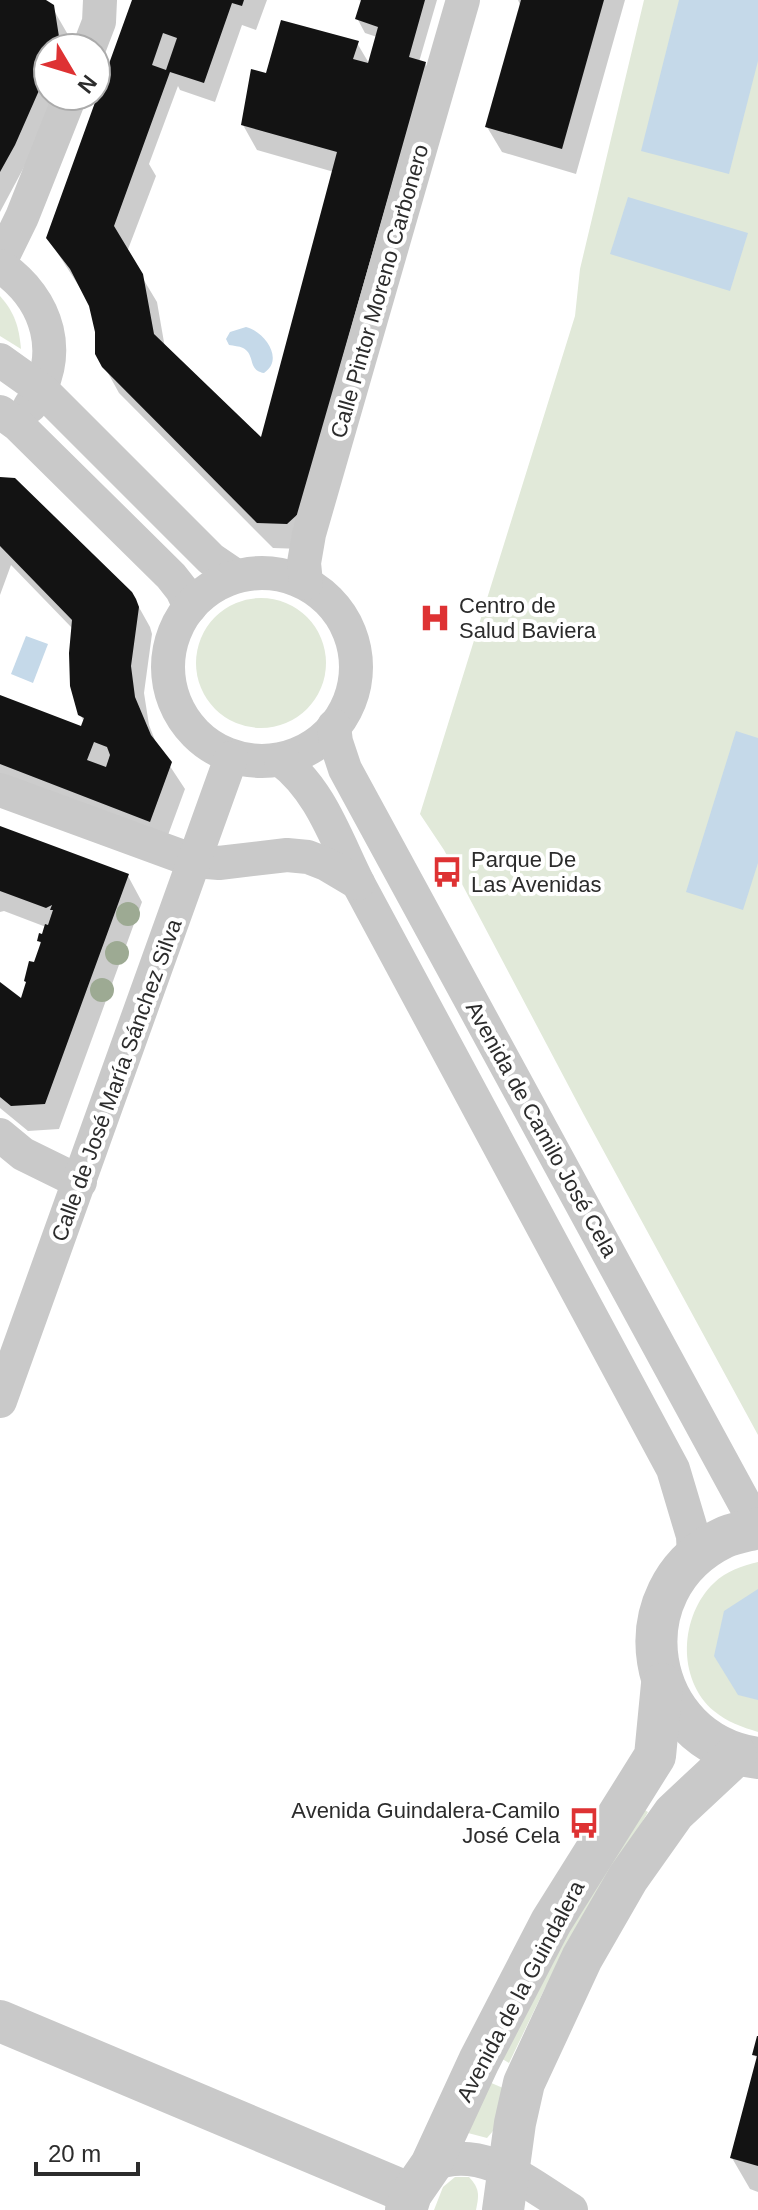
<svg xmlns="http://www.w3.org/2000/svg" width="758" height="2210" viewBox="0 0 758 2210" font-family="Helvetica,sans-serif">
<rect width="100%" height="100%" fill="#fff"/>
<!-- green -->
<g fill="#e1e9d9">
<path d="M644,0H758V1435L584,1115L444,850L420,814L575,316L580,269Z"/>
<path d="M0,296C15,313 19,327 21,349L0,336Z"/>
<circle cx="261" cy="663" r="65"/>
<path d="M758,1562V1732C742,1727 727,1722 714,1711C676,1679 680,1615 714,1583C726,1571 742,1566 758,1562Z"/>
<path d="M640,1807L648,1812L545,1988L509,2063L499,2057L534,1989Z"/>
<path d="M489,2082L503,2088L493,2131L487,2138L468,2133Z"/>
<path d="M455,2177H469C480,2189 479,2195 476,2210H434L443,2187Z"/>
</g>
<!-- water -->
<g fill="#c5d9e9">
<path d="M679,0H758V61L729,174L641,151Z"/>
<path d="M628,197L748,233L730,291L610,254Z"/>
<path d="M246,327C264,331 285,359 264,373C247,370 256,355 243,348C239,346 234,346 229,345L226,339L230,332Z"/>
<path d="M26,636L48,644L33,683L11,674Z"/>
<path d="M736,731L758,738V863L743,910L686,892Z"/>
<path d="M758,1589V1700L738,1695L714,1656L724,1611Z"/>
</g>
<!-- shadow -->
<g fill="#0003">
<path d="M0,0H42L52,7L67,33L70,48H48V96H62L0,212Z"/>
<path d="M134,0H267L256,30L242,25L215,102L180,90L178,86L149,164L156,176L127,252L157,302L165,348L262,440L334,172L257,150L243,125L267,75L357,43L370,65L377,37L365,33L357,18L363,1L358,0H437L419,62L425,63L439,89L302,549L273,548L119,393L97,353V332L91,305L48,238Z"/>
<path d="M518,0H625L576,174L502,152L487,127L521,7Z"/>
<path d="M0,479L131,593L150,627L152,634L144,693L149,725L158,748L185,789L164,846L0,783V697L82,729L84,722L80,714L73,629L11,565L0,595Z"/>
<path d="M0,828L128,876L142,902L59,1129L28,1131L0,1108V985L21,1001L42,946L39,941L46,927L4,911L0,912Z"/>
<path d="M758,2040V2192L750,2189L732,2158L758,2060L754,2054Z"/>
</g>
<!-- building -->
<g fill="#131313" fill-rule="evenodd">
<path d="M0,0H46L54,5L60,43L58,48H48V70L15,145L0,172Z"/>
<path d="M132,0H244L242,6L232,3L204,83L170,72L114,226L143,274L154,334L261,437L337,152L241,125L251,69L266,73L281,20L359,41L353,59L368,63L378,27L355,19L361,0H425L409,57L426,62L299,513L287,524L257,523L102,367L95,354V332L89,306L70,269L46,238ZM163,33L177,38L166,70L152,65Z"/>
<path d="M521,0H604L562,149L485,127Z"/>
<path d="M0,477L15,478L132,592L136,599L139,607L131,666L135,697L151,735L172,762L150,822L0,764V695L81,726L84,718L78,715L70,686L69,653L72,620L0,546ZM94,742L107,747L110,755L106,767L87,760Z"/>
<path d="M0,826L129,874L45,1104L11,1106L0,1097V982L21,998L26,982L24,981L29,961L34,962L41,942L37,941L39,933L42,934L45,924L48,925L53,910H50L52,905L46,908L0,891Z"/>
<path d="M757,2036H758V2166L730,2158L757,2056L752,2055Z"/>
</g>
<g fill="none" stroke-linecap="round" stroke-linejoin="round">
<!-- minor -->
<g stroke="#c9c9c9" stroke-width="34">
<path d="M89,48L99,22L100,0"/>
<path d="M0,262L22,217L70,96"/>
<path d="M0,266C49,299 66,357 30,406"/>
<path d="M0,360L42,390L211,559L236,576"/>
<path d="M0,412L17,424L171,576L182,590L190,607"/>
<circle cx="262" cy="667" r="94"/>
<path d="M306,583L304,563L309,534L463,0"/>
<path d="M334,726L336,742L345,769L758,1528"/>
<path d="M281,760C320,789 336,839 358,883L673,1469L693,1536L694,1557"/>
<path d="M0,790L194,861L219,863L287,855L308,857L326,864L358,883"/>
<path d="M0,1135L23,1154L80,1182"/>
<path d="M0,1401L231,758"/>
<path d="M431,2165C482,2143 529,2184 571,2210"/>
</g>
<!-- tertiary -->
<g stroke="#c9c9c9" stroke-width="42">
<path d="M758,1528C747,1531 733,1533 723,1538C618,1589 643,1742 758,1758"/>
<path d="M0,2021L411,2194"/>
<path d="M406,2210L411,2194L431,2165L479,2061L551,1922L655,1756L662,1684"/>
<path d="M503,2210L515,2123L524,2083L582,1958L628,1878L674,1813L736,1755"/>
</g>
</g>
<!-- trees -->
<g fill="#9daa93">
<circle cx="128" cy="914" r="12"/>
<circle cx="117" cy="953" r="12"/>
<circle cx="102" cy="990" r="12"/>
</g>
<!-- icons -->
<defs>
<symbol id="hospital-bare" viewBox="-9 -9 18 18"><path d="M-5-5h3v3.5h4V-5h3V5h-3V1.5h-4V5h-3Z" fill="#de3233" stroke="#fff" stroke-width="2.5" paint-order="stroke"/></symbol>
<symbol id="bus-bare" viewBox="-9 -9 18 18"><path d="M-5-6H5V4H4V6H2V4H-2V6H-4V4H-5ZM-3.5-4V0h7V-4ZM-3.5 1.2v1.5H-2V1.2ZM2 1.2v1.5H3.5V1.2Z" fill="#de3233" stroke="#fff" stroke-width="2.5" paint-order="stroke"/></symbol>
</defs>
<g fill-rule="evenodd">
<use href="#hospital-bare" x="413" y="596" width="44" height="44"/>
<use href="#bus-bare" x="425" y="850" width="44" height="44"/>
<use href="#bus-bare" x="562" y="1801" width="44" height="44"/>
</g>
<g text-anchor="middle" stroke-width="8" stroke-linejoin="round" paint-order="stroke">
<!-- street labels -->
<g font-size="22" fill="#2c2c2c" stroke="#fff">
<text transform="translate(379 291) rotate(-74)" y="8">Calle Pintor Moreno Carbonero</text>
<text transform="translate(116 1080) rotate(-70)" y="8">Calle de José María Sánchez Silva</text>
<text transform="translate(542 1129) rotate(61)" y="8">Avenida de Camilo José Cela</text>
<text transform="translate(520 1991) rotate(-62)" y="8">Avenida de la Guindalera</text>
</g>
<!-- poi labels -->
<g font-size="22" fill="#2c2c2c" stroke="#fff" text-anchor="start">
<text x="459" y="613">Centro de<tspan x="459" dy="25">Salud Baviera</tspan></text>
<text x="471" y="867">Parque De<tspan x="471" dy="25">Las Avenidas</tspan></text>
<text x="560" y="1818" text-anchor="end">Avenida Guindalera-Camilo<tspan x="560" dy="25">José Cela</tspan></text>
</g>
</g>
<!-- north arrow -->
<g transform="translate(72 72) rotate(128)"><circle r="38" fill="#ffffff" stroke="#ababab" stroke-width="2"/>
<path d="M0-6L14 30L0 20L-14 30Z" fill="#de3233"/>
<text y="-12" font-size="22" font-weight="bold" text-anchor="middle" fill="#2c2c2c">N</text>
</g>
<!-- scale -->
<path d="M36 2162v12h102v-12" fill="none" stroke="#2c2c2c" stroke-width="4"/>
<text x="48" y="2162" font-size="24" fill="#2c2c2c" stroke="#ffffff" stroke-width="6" paint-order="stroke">20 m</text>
</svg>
